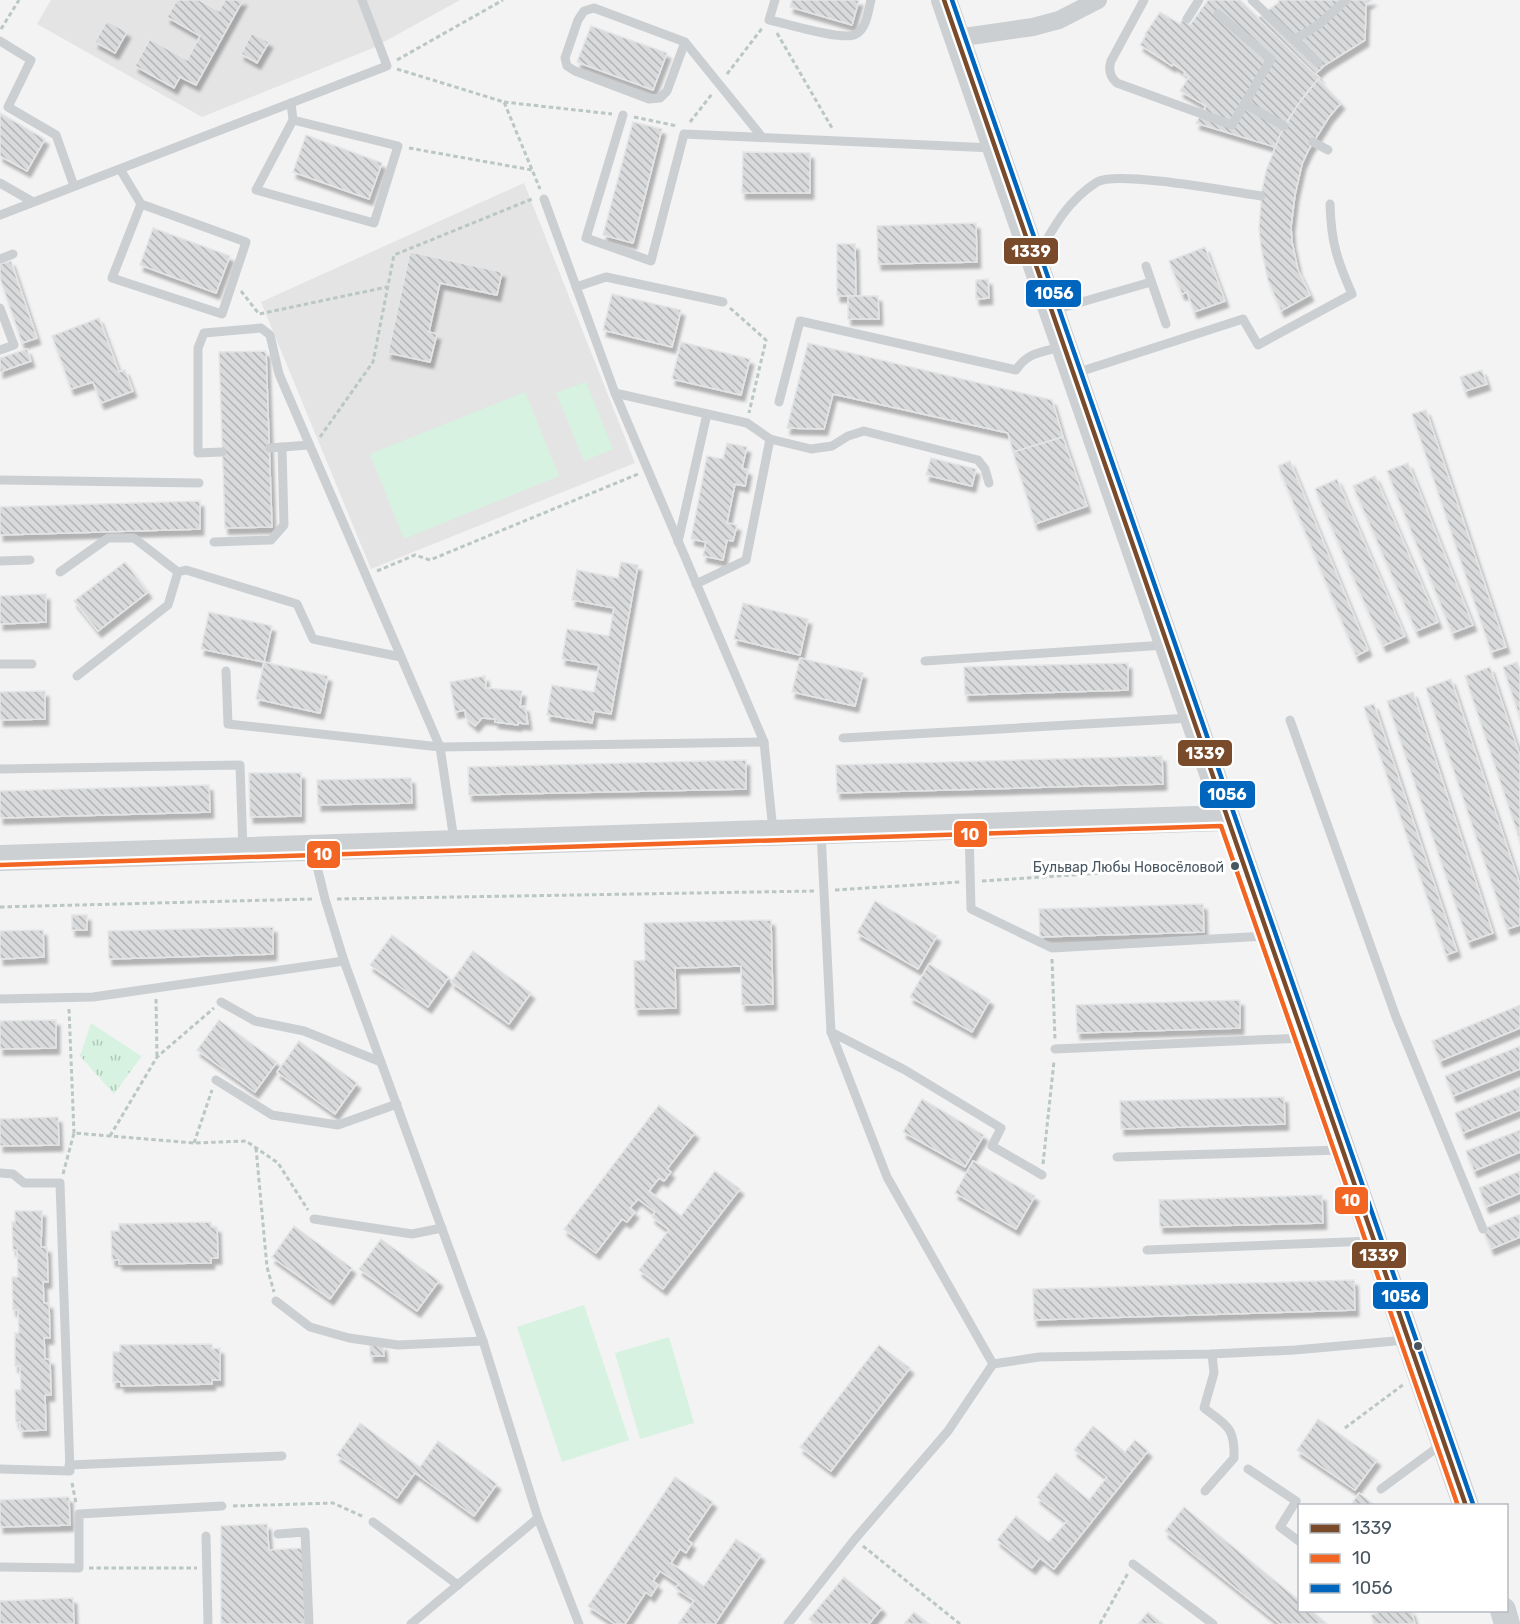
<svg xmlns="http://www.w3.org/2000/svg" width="1520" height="1624" viewBox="0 0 1520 1624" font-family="Rubik,sans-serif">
<defs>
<pattern id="grass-tufts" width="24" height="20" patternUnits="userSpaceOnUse" patternTransform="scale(1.5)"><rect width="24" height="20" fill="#d7f2e0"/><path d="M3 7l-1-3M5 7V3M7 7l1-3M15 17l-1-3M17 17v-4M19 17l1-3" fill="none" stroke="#b0c7b9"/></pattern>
<pattern id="building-back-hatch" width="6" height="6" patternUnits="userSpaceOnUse" patternTransform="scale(1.5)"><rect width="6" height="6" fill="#d9dadb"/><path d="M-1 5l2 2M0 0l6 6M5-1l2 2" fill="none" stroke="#b2b4b5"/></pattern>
<filter id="shadow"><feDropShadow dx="3.5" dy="6" stdDeviation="1.5" flood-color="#0004"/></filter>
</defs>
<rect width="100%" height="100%" fill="#f3f3f3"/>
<!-- education -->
<g fill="#e4e4e5">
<path d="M51,0H460L373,48L202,117L37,24Z"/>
<path d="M524,183L635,463L371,569L261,302Z"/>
</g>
<!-- grass -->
<path fill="url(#grass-tufts)" d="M91,1023L141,1056L144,1053L114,1094L80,1056Z"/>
<!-- pitch -->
<g fill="#d7f2e0">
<path d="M586,382L613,449L584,461L556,393Z"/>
<path d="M525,392L559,476L404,539L370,454Z"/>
<path d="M584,1305L629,1440L562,1462L517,1327Z"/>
<path d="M669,1337L694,1423L640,1439L615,1353Z"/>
</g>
<!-- building -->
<g fill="url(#building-back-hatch)" stroke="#e4e5e6" stroke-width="1.5" filter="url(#shadow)">
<path d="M177,0H199L219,11L225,0H243L196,85L180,77L174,88L135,66L150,39L187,60L200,36L167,17Z"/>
<path d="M792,0H859L852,25L790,7Z"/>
<path d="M1208,0H1240L1320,78L1307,92L1288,120L1275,147L1196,123L1206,106L1180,91L1189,77L1184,74L1185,72L1173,64L1172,66L1140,45L1146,35L1145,34L1160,12L1180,24L1182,20L1190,25Z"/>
<path d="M1278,0H1372L1366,4L1365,40L1325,65L1315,74L1258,18L1279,2Z"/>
<path d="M107,21L127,32L115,53L95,42Z"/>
<path d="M591,26L667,53L653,90L577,62Z"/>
<path d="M252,33L269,42L257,63L241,54Z"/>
<path d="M1318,79L1341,103L1329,117L1309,149L1302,164L1295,195L1291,227L1292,242L1298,270L1310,295L1281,311L1268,280L1261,247L1259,228L1262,190L1266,171L1280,135L1297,106Z"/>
<path d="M0,113L45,139L27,171L0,156Z"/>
<path d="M633,122L662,129L633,243L603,235Z"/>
<path d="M306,135L382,163L369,199L293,172Z"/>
<path d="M743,152L810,153V193H742Z"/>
<path d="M976,223L977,262L878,264L877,226Z"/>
<path d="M153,228L230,256L216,293L140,265Z"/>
<path d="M837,244H855L856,296H837Z"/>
<path d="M1205,247L1225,301L1194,312L1187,292L1182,294L1169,261Z"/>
<path d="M410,252L502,272L497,295L440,283L429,332L437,334L430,362L388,353Z"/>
<path d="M11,261L37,338L22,343L0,278V264Z"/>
<path d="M988,279L989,298L976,299V280Z"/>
<path d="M612,294L681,310L672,347L603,330Z"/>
<path d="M848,296H878L879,319H848Z"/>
<path d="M99,318L119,372L125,370L133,391L101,403L93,382L71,389L52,336Z"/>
<path d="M681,342L750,359L741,395L672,379Z"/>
<path d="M808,343L1052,400L1063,437L1013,452L1008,433L833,394L824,429L787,428Z"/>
<path d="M27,349L31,361L0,372V358Z"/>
<path d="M266,351L272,527L225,528L219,352Z"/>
<path d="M1482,370L1487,384L1465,391L1460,377Z"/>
<path d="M1426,410L1506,647L1491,652L1412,414Z"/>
<path d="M1063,437L1087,506L1035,524L1013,452Z"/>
<path d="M727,443L747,447L742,468L748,470L745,486L735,484L727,523L737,525L733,541L727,540L723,560L703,556L706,542L691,539L707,456L723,459Z"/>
<path d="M931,458L976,469L972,486L926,475Z"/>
<path d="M1290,461L1368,650L1356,656L1278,466Z"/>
<path d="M1408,463L1473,625L1452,633L1387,471Z"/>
<path d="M1375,476L1438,622L1416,631L1353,486Z"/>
<path d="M1337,479L1405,636L1383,646L1315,489Z"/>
<path d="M200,501V529L0,535V507Z"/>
<path d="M125,562L148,592L98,631L74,601Z"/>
<path d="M621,562L638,565L611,714L594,711L592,723L547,715L552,685L594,692L599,665L562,659L567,629L609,636L614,608L572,600L577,570L618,578Z"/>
<path d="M46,594V622L0,624V596Z"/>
<path d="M743,603L808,619L800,655L734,639Z"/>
<path d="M209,612L272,626L264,662L201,649Z"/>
<path d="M800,658L863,673L855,706L792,692Z"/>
<path d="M264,662L328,676L320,713L256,699Z"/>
<path d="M1517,662L1520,670V718L1503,667Z"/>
<path d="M1128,663V690L965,695L964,667Z"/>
<path d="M1490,667L1520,756V841L1465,676Z"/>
<path d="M485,676L486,688L522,691L520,707L525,706L528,724L518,723V725L495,722V719L482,718L475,726L466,718L465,710L455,712L450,682Z"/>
<path d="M1451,679L1520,885V925L1507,929L1426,688Z"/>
<path d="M45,691V719L0,720V692Z"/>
<path d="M1413,692L1493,933L1468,942L1387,701Z"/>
<path d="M1374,704L1457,951L1446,955L1364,707Z"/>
<path d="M1162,756L1163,784L837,793L836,765Z"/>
<path d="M746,760V789L469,795L468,767Z"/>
<path d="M249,773H301V816L250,817Z"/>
<path d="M411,778L412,803L318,805L317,780Z"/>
<path d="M209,785L210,812L0,818V791Z"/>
<path d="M875,901L937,936L918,969L857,933Z"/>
<path d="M1203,904L1204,932L1040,937L1039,909Z"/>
<rect x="72" y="915" width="15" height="15"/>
<path d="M771,920L773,1004L742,1005L741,966L675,968L676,1008L635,1009L634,961L645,960L644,923Z"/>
<path d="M273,927V954L109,959L108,931Z"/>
<path d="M43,930L44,957L0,959V931Z"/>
<path d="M392,935L449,977L428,1007L370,965Z"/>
<path d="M473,951L531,993L509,1024L451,982Z"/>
<path d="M929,964L990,1000L972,1032L910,997Z"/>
<path d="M1240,1000V1028L1077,1033L1076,1005Z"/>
<path d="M1520,1005V1028L1440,1061L1432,1041Z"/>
<path d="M56,1020V1048L0,1049V1021Z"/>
<path d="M219,1020L277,1062L255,1092L197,1050Z"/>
<path d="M299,1041L357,1083L335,1114L277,1072Z"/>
<path d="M1520,1046V1069L1453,1096L1445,1076Z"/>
<path d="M1520,1087V1110L1463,1133L1455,1113Z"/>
<path d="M1284,1097L1285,1124L1121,1129L1120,1101Z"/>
<path d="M922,1099L984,1135L965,1167L903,1132Z"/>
<path d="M659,1105L695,1133L667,1169L671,1172L664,1181L659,1178L649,1191L681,1216L715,1171L740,1189L663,1289L639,1270L669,1230L652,1217L655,1212L638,1199L630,1208L635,1212L627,1222L622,1219L596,1253L564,1229Z"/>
<path d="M58,1117L59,1145L0,1146V1119Z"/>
<path d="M1520,1130V1152L1474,1171L1466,1151Z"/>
<path d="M973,1161L1035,1196L1016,1229L955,1193Z"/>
<path d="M1520,1171V1193L1486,1207L1479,1188Z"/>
<path d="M1322,1195L1323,1223L1160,1227L1159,1200Z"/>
<path d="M15,1211H42L41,1247H47L48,1282H43L44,1303H49L50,1338H44L45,1359H50L51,1395H45L46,1430L20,1431V1422H16L15,1390H21L20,1366H15V1333H19L18,1310H13L12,1277H18L17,1250H13L12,1222H15Z"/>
<path d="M1520,1214V1237L1491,1249L1483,1229Z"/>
<path d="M211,1222V1227H217L218,1258H211V1263L119,1264V1260H112L111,1231H119V1224Z"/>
<path d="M294,1226L352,1268L330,1299L272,1257Z"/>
<path d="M381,1239L439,1281L417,1311L359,1269Z"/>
<path d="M1354,1280L1355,1310L1034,1320L1033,1289Z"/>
<path d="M212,1344V1349L220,1348V1380H212V1384L121,1386V1382H113V1352H120V1345Z"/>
<path d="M370,1345H383L384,1356H370Z"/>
<path d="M879,1345L910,1368L831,1471L800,1447Z"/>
<path d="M1318,1419L1377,1460L1355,1490L1297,1450Z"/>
<path d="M360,1423L420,1467L438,1441L497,1484L474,1516L415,1473L397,1498L337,1455Z"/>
<path d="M1093,1426L1125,1452L1135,1440L1148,1451L1054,1569L1040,1558L1032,1568L997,1540L1016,1516L1049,1542L1067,1521L1037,1497L1056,1473L1089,1500L1107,1477L1074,1450Z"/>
<path d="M675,1477L713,1502L687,1540L692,1543L686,1553L680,1549L671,1563L704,1586L736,1539L761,1555L715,1624H678L694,1601L675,1588L679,1584L660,1571L653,1581L658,1585L651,1596L646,1592L625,1624H615L588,1606Z"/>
<path d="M1359,1493L1376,1506H1350Z"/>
<path d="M69,1497L70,1525L0,1527V1500Z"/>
<path d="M1184,1507L1300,1601V1610H1311L1327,1624H1280L1165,1531Z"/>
<path d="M267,1524L269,1550L303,1548L305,1624H221V1526Z"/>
<path d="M844,1577L882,1608L869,1624H815L809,1619Z"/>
<path d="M73,1598L74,1624H0V1601Z"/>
<path d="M1386,1610H1411L1415,1624H1374L1371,1615Z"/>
<path d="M914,1612L929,1624H904Z"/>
<path d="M1148,1612L1163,1624H1138Z"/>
</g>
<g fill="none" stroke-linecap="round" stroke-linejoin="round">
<!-- path -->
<g stroke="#bac7c3" stroke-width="3" stroke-dasharray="4.5 3" stroke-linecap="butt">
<path d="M1,29L19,0"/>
<path d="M777,33L832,128"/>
<path d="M397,60L503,0"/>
<path d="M397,69L504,102L540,189"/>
<path d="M727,74L763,27"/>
<path d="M504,102L612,114"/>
<path d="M634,117L677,126"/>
<path d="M690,122L712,94"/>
<path d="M409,148L532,170"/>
<path d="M241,291L259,314L387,287"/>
<path d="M730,308L766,340L749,413"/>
<path d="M320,437L373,362L394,255L532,199"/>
<path d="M377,571L415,555L430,560L638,474"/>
<path d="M982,881L1224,865"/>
<path d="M835,890L960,882"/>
<path d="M337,899L814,891"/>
<path d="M0,907L313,899"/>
<path d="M1052,959L1055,1039"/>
<path d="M156,999L157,1057"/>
<path d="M69,1009L74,1133"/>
<path d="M110,1136L157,1057L214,1008"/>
<path d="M194,1143L212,1090"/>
<path d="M256,1148L267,1267L274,1292"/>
<path d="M1043,1164L1054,1061"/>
<path d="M63,1174L74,1133L194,1143L246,1141L278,1163L308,1210"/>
<path d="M1345,1428L1404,1384"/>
<path d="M72,1483L76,1503"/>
<path d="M233,1506L333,1503L364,1517"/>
<path d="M863,1546L960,1624"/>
<path d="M89,1568H197"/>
<path d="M1100,1624L1128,1573"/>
</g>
<!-- lane -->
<g stroke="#cccfd2" stroke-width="9">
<path d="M775,0L769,20C785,23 844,42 856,34C867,28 868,11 871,0"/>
<path d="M1144,0L1111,61C1108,70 1110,77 1117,83L1232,125L1271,59L1218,14"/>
<path d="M1252,0L1294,40L1318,25L1346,0"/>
<path d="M1187,19L1199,0"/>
<path d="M1294,40L1318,63"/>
<path d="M0,41L31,60L8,107L56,135L74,186"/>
<path d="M685,42L667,91L660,98L649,99L575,71L567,66L565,58L578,20L584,11L594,8L685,42L762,137"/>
<path d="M291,103L293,120L398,146L374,223L256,190L293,120"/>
<path d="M1245,104L1284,126"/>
<path d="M623,115L586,238L651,261L684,134L993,148"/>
<path d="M1313,142L1328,150"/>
<path d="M120,169L141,204L246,242L222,314L112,278L141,204"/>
<path d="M0,183L33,202"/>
<path d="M544,199L615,393L764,742L773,831"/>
<path d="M0,215L387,66L362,0"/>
<path d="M1037,257C1053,228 1067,201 1097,182C1117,170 1233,192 1261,196"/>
<path d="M0,259L13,254"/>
<path d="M1146,266L1166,324"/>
<path d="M576,287L606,277L723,302"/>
<path d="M0,308L14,345L0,350"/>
<path d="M1054,310L1151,282"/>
<path d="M1076,373L1243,319L1258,345L1352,294C1337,260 1331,242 1330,204"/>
<path d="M615,393L747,423L770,439L746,560L696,584"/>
<path d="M779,402L800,321L1016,370C1028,352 1042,352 1061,347"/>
<path d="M770,439L811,449L832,446L848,436L864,431L978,460L985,469L989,483"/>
<path d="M270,448L309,445"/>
<path d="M222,452L198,453V348L204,333L261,328L270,335L279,374L440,747L454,840"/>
<path d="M0,480L199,483"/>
<path d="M214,542L271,540L284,525L282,447"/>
<path d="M678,542L707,414"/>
<path d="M0,561L30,560"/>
<path d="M60,572L108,538H134L178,572"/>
<path d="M925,661L1165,645"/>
<path d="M0,664H32"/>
<path d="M226,671L228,724L440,747L764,742"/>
<path d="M77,676L168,605L178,572L186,570L297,604L313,639L401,657"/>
<path d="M1290,720L1396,1017L1483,1229"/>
<path d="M843,738L1191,718"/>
<path d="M0,769L240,765L243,850"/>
<path d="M969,828L971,909L1052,948L1266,936"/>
<path d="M821,832L831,1032L887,1177L993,1364"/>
<path d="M313,850L325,899L344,961L483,1341L538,1518L579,1624"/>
<path d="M0,999L93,997L344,961"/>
<path d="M221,1002L255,1021L304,1031L381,1062"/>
<path d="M831,1032L905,1070L1001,1128L992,1146L1042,1175"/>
<path d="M1055,1049L1302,1038"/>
<path d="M216,1080L272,1115L338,1125L397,1104"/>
<path d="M1117,1157L1340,1150"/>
<path d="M0,1173L13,1174L24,1183H60L70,1471L0,1469"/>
<path d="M314,1219L412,1234L442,1228"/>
<path d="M1147,1250L1372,1241"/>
<path d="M276,1301L310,1327L349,1338L398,1345L483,1341"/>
<path d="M69,1465L282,1456"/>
<path d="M1248,1469L1296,1501L1280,1527L1300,1542"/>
<path d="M1381,1489L1442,1444"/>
<path d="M1205,1491L1234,1458C1235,1427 1227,1426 1204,1408L1214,1373L1212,1354"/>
<path d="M373,1522L458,1585"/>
<path d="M278,1534L305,1532L309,1624"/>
<path d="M206,1536L208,1624"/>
<path d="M1133,1564L1213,1624"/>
<path d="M0,1567L79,1568V1514L222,1506"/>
<path d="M411,1624L538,1518"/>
<path d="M788,1624L855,1539L948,1431L993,1364L1039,1357L1212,1354L1295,1350L1406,1340"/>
</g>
<!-- street -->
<path stroke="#cccfd2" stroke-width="18" d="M957,38L1033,27L1059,20L1098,0"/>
<!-- secondary -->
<g stroke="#cdd0d3" stroke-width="26">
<path d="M944,0L1466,1506"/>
<path d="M0,858L1226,818"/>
<path d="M1503,1610L1507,1624"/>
</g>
<defs>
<path id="bus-1" d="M944,0L1466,1506"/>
<path id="bus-2" d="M0,865L1221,826L1458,1506"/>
<path id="bus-3" d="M952,0L1473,1504"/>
</defs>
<!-- bus-1 casing -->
<use href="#bus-1" stroke="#fff" stroke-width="9"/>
<!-- bus-2 casing -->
<use href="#bus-2" stroke="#fff" stroke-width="9"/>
<!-- bus-3 casing -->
<use href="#bus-3" stroke="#fff" stroke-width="9"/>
<!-- bus-1 -->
<use href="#bus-1" stroke="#7a4b2a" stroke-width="4.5"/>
<!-- bus-2 -->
<use href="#bus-2" stroke="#f26522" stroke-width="4.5"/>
<!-- bus-3 -->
<use href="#bus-3" stroke="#0065bd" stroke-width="4.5"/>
</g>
<!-- markers -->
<g fill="#485661" stroke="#fff" stroke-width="2">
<circle cx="1235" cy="866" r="5"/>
<circle cx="1418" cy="1346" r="5"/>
</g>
<g text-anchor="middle" stroke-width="6" stroke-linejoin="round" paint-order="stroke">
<!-- bus labels -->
<g font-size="14" fill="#485661" stroke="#fff" text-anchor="end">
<text x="1224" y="872">Бульвар Любы Новосёловой</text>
</g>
</g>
<g stroke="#fff" stroke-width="2">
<rect x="1003" y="237" width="56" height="28" rx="6" fill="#7a4b2a"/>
<rect x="1025" y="279" width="57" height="29" rx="6" fill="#0065bd"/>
<rect x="1177" y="739" width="56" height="28" rx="6" fill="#7a4b2a"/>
<rect x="1199" y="780" width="57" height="29" rx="6" fill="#0065bd"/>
<rect x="953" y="820" width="35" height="28" rx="6" fill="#f26522"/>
<rect x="306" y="840" width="35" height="29" rx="6" fill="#f26522"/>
<rect x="1334" y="1186" width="35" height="29" rx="6" fill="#f26522"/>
<rect x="1351" y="1241" width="56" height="28" rx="6" fill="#7a4b2a"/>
<rect x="1372" y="1281" width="57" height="29" rx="6" fill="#0065bd"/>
</g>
<g font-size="16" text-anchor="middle" font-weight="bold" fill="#fff">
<text x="1031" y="257">1339</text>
<text x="1054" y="299">1056</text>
<text x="1205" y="759">1339</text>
<text x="1227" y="800">1056</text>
<text x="970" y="840">10</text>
<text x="323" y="860">10</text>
<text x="1351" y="1206">10</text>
<text x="1379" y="1261">1339</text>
<text x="1401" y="1302">1056</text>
</g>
<!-- legend -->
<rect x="1298" y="1504" width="210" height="108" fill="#ffffff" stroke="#b6bbc0" stroke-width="1.5"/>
<rect x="1310" y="1524" width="30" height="9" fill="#7a4b2a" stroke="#b6bbc0" stroke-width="1.5"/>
<text x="1352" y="1534" font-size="18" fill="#485661">1339</text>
<rect x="1310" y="1554" width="30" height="9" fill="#f26522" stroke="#b6bbc0" stroke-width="1.5"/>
<text x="1352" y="1564" font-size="18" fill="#485661">10</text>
<rect x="1310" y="1584" width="30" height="9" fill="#0065bd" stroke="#b6bbc0" stroke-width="1.5"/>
<text x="1352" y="1594" font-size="18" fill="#485661">1056</text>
</svg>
